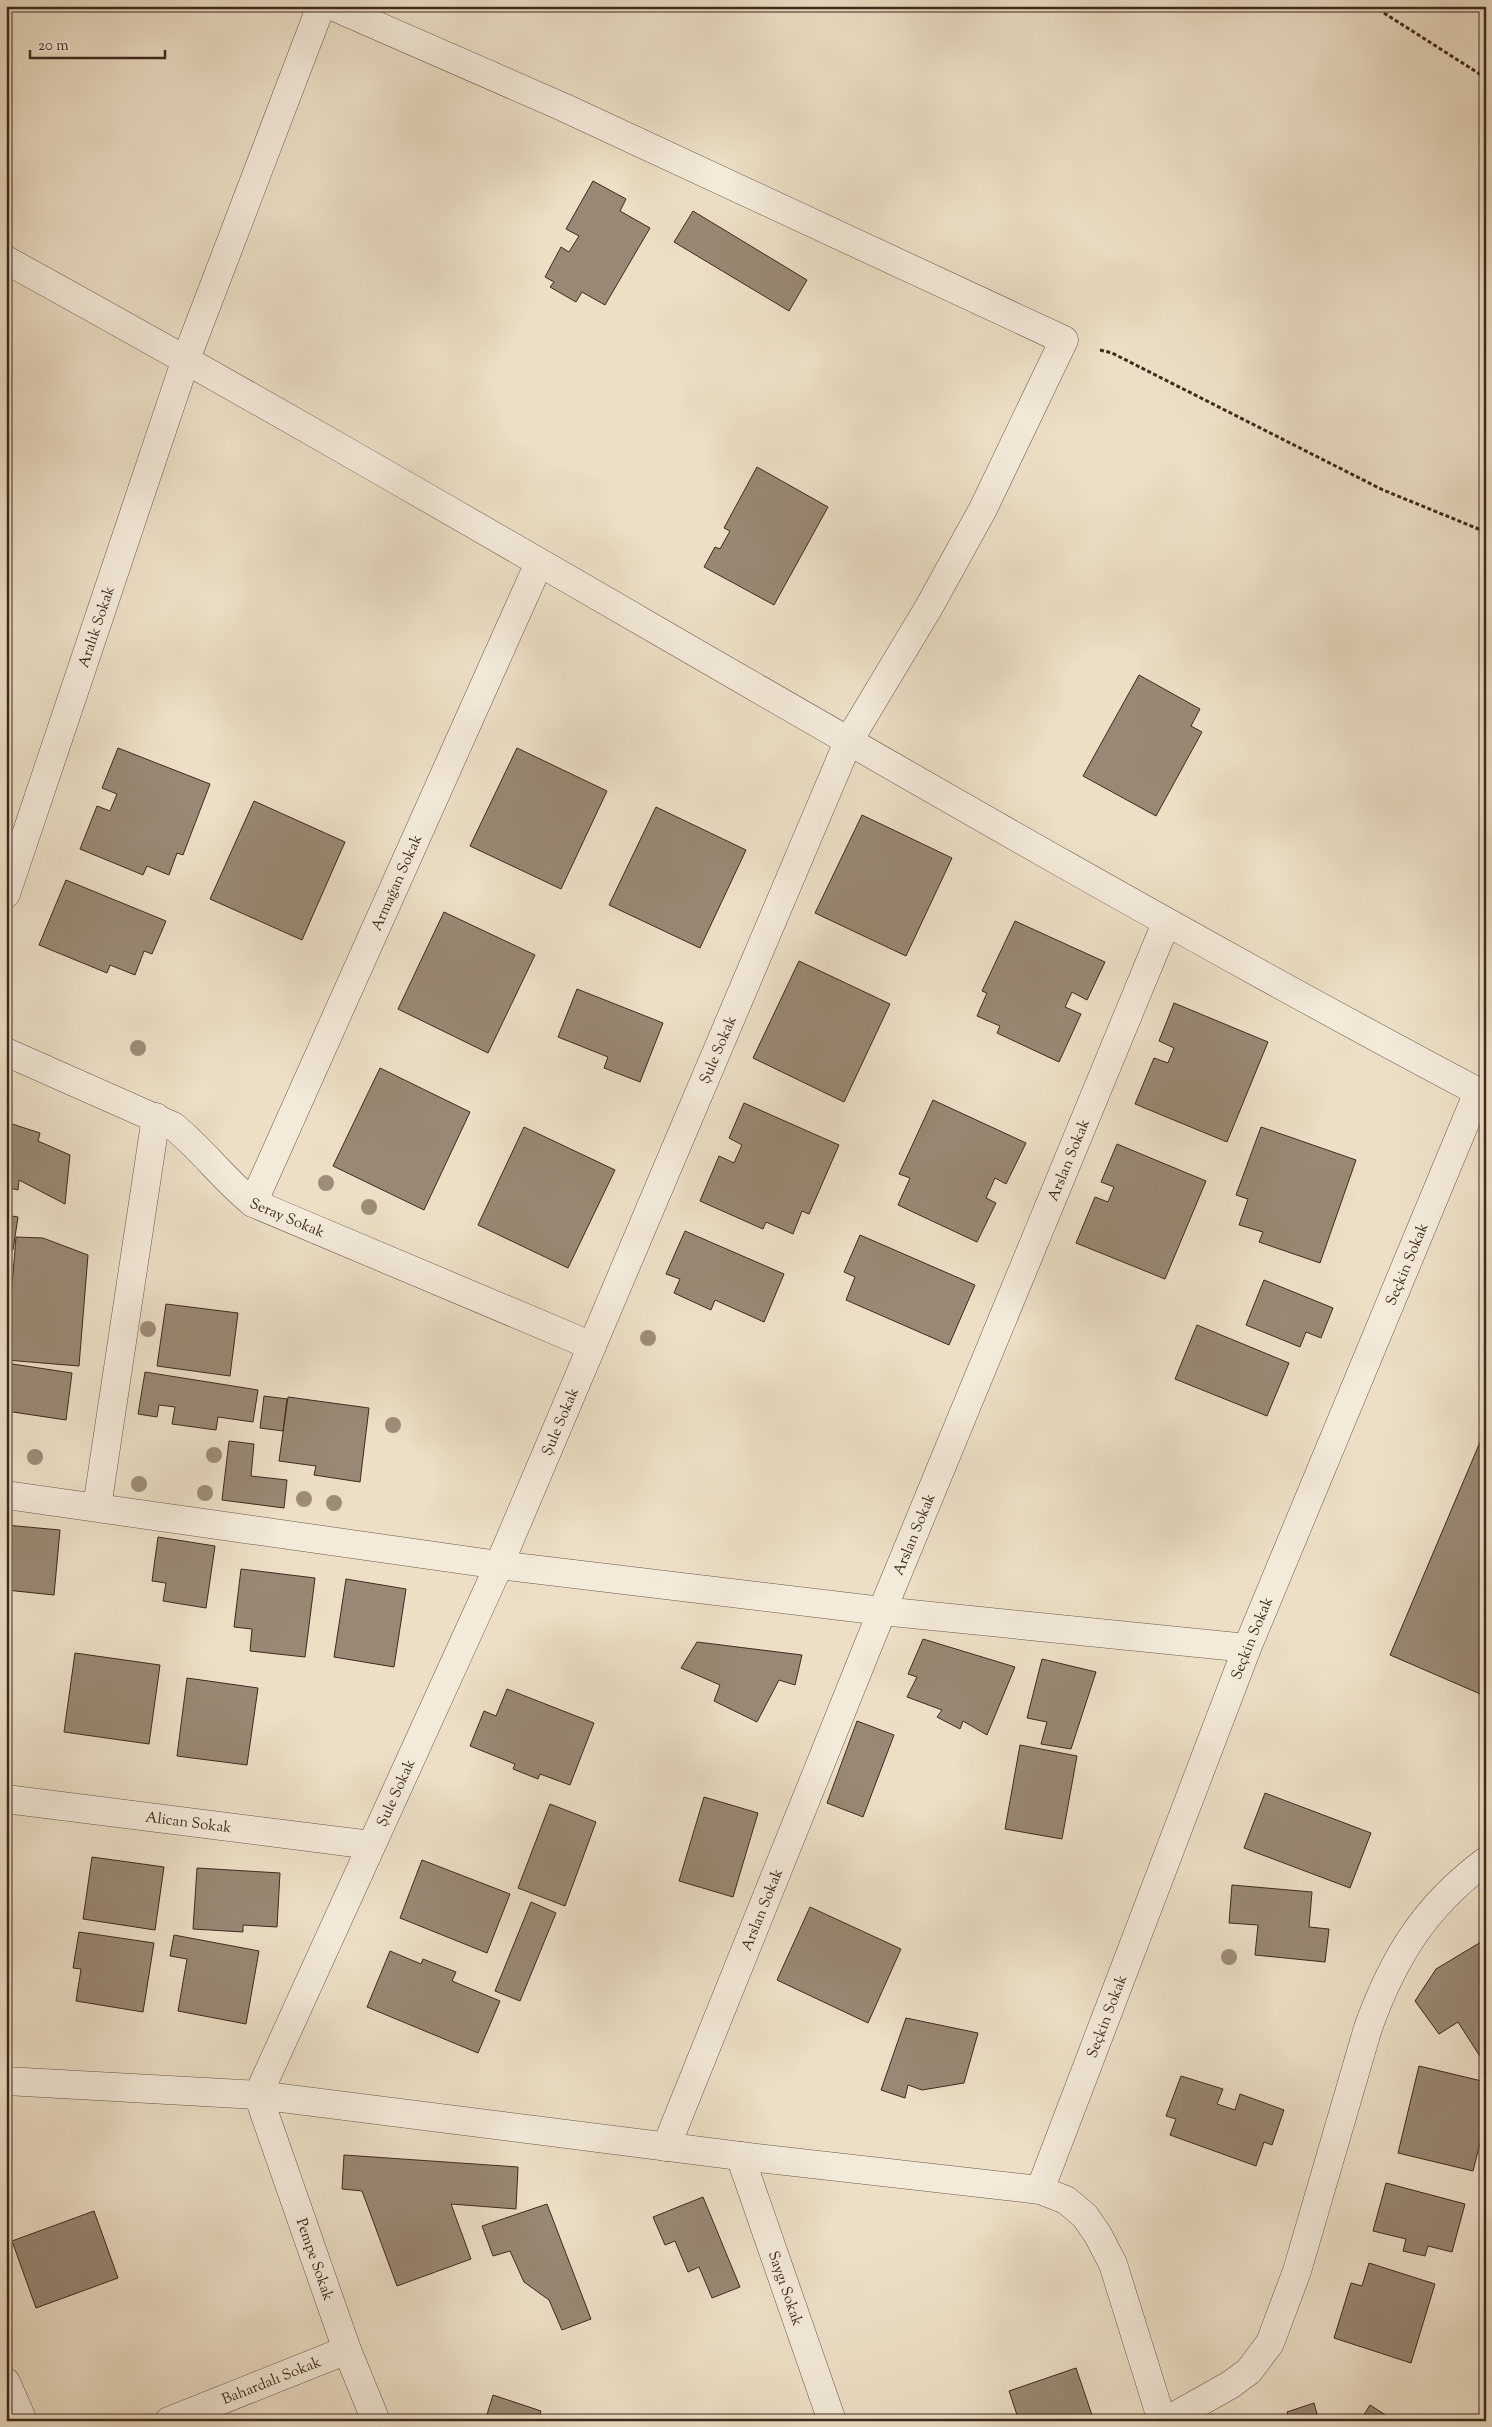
<svg xmlns="http://www.w3.org/2000/svg" width="1492" height="2427" viewBox="0 0 1492 2427" font-family="'Sorts Mill Goudy',serif">
<rect width="100%" height="100%" fill="#ecdfc6"/>
<filter id="stains"><feTurbulence type="fractalNoise" baseFrequency=".004" numOctaves="4"/><feColorMatrix values="0 0 0 0 .2 0 0 0 0 .09 0 0 0 0 .02 0 0 0 .5 -.17"/></filter>
<radialGradient id="worn" r=".72"><stop offset=".6" stop-color="#630" stop-opacity="0"/><stop offset="1" stop-color="#630" stop-opacity=".3"/></radialGradient>
<!-- building -->
<g fill="#998875" stroke="#3f2a1e">
<path d="M593,181L626,199L620,211L650,228L605,305L582,292L576,302L550,287L554,282L545,277L561,247L569,252L579,236L566,229Z"/>
<path d="M693,211L807,280L789,311L674,242Z"/>
<path d="M757,467L828,507L774,605L704,567L715,547L720,549L730,531L724,528Z"/>
<path d="M1139,675L1200,709L1191,726L1202,732L1156,816L1083,776Z"/>
<path d="M118,748L210,784L183,855L177,853L169,875L147,866L143,875L80,849L97,806L110,811L117,794L102,788Z"/>
<path d="M517,748L607,791L561,889L470,846Z"/>
<path d="M254,801L345,842L302,940L210,899Z"/>
<path d="M656,807L746,850L700,948L609,905Z"/>
<path d="M862,815L952,858L906,956L815,913Z"/>
<path d="M66,880L166,921L152,954L144,951L135,975L110,965L107,973L39,945Z"/>
<path d="M444,912L535,955L488,1053L398,1009Z"/>
<path d="M1015,921L1105,962L1087,1000L1072,992L1065,1007L1081,1014L1059,1062L997,1033L1000,1026L977,1016L987,993L982,991Z"/>
<path d="M799,961L890,1004L844,1102L753,1058Z"/>
<path d="M577,989L663,1023L640,1082L604,1068L608,1057L558,1037Z"/>
<path d="M1174,1003L1268,1042L1227,1142L1135,1104L1154,1058L1168,1063L1174,1048L1159,1041Z"/>
<path d="M380,1068L470,1112L424,1210L333,1166Z"/>
<path d="M933,1100L1026,1143L1006,1184L995,1178L986,1198L996,1203L977,1242L898,1205L910,1178L899,1174Z"/>
<path d="M744,1103L839,1145L809,1214L802,1211L793,1234L766,1222L763,1229L700,1201L719,1156L734,1163L742,1145L729,1138Z"/>
<path d="M6,1122L40,1133L38,1141L70,1155L65,1204L19,1180L18,1190L6,1187Z"/>
<path d="M524,1127L615,1170L568,1268L478,1225Z"/>
<path d="M1261,1127L1356,1160L1320,1263L1259,1242L1263,1232L1239,1225L1248,1199L1236,1195Z"/>
<path d="M1117,1144L1206,1181L1165,1279L1076,1243L1095,1197L1108,1202L1114,1187L1101,1182Z"/>
<path d="M6,1215L18,1217L13,1250L6,1249Z"/>
<path d="M685,1231L784,1274L764,1322L715,1300L711,1310L674,1293L680,1279L666,1274Z"/>
<path d="M860,1235L975,1285L949,1345L846,1300L855,1277L844,1272Z"/>
<path d="M16,1237L43,1238L88,1255L79,1366L6,1360Z"/>
<path d="M6,1252L11,1253L6,1292Z"/>
<path d="M1264,1280L1333,1308L1321,1338L1306,1332L1300,1347L1246,1325Z"/>
<path d="M166,1304L238,1313L230,1376L157,1366Z"/>
<path d="M1197,1325L1289,1363L1267,1416L1175,1379Z"/>
<path d="M6,1363L72,1373L66,1420L6,1411Z"/>
<path d="M145,1372L258,1390L253,1422L218,1417L216,1430L172,1424L175,1407L159,1405L157,1417L138,1414Z"/>
<path d="M264,1396L287,1399L283,1431L260,1428Z"/>
<path d="M288,1397L369,1408L360,1482L314,1475L316,1466L279,1461Z"/>
<path d="M1486,1428V1693L1485,1696L1390,1655Z"/>
<path d="M229,1441L254,1444L251,1476L287,1480L284,1508L222,1500Z"/>
<path d="M6,1525L60,1530L54,1595L6,1590Z"/>
<path d="M158,1537L215,1546L206,1608L163,1601L166,1583L152,1581Z"/>
<path d="M241,1569L315,1578L305,1657L250,1651L252,1629L234,1627Z"/>
<path d="M346,1579L406,1589L394,1667L334,1657Z"/>
<path d="M923,1639L1015,1667L987,1735L963,1721L960,1729L937,1717L942,1710L907,1697L917,1677L908,1674Z"/>
<path d="M697,1642L802,1655L795,1685L779,1680L757,1722L714,1701L720,1685L681,1668Z"/>
<path d="M75,1653L160,1665L149,1744L64,1732Z"/>
<path d="M1042,1659L1096,1672L1071,1749L1041,1744L1047,1722L1027,1718Z"/>
<path d="M187,1678L258,1688L247,1765L177,1756Z"/>
<path d="M507,1689L594,1723L570,1785L540,1774L538,1779L513,1769L515,1764L470,1746L484,1711L496,1716Z"/>
<path d="M857,1721L894,1735L863,1817L827,1803Z"/>
<path d="M1020,1745L1077,1756L1062,1839L1005,1829Z"/>
<path d="M1265,1793L1371,1833L1350,1888L1244,1848Z"/>
<path d="M704,1797L758,1813L733,1897L679,1881Z"/>
<path d="M550,1804L596,1822L565,1906L518,1888Z"/>
<path d="M92,1857L164,1867L155,1930L83,1919Z"/>
<path d="M422,1860L510,1894L487,1953L400,1918Z"/>
<path d="M197,1868L280,1873L277,1927L243,1925V1932L193,1929Z"/>
<path d="M1232,1885L1312,1892L1309,1927L1329,1929L1325,1962L1255,1955L1258,1925L1229,1923Z"/>
<path d="M531,1902L556,1913L520,2001L495,1991Z"/>
<path d="M810,1907L901,1949L868,2023L777,1980Z"/>
<path d="M79,1932L154,1943L143,2012L76,2001L81,1969L73,1968Z"/>
<path d="M174,1935L259,1951L246,2024L178,2011L187,1959L170,1956Z"/>
<path d="M1486,1939V2055L1481,2058L1458,2022L1439,2034L1415,2001L1436,1969Z"/>
<path d="M390,1951L421,1964L423,1959L456,1972L452,1981L500,2001L478,2053L367,2007Z"/>
<path d="M906,2018L978,2033L964,2083L922,2090L908,2085L905,2098L881,2090Z"/>
<path d="M1419,2066L1486,2082V2119L1473,2171L1398,2153Z"/>
<path d="M1181,2076L1223,2089L1217,2104L1235,2110L1240,2094L1284,2110L1272,2145L1264,2142L1256,2166L1170,2135L1176,2119L1166,2116Z"/>
<path d="M344,2155L518,2167L516,2209L451,2204L471,2259L397,2286L362,2191L342,2189Z"/>
<path d="M1386,2183L1465,2204L1452,2252L1428,2246L1425,2256L1403,2251L1406,2239L1373,2231Z"/>
<path d="M703,2197L740,2287L712,2298L699,2267L688,2272L675,2241L665,2245L653,2217Z"/>
<path d="M547,2204L591,2319L562,2330L549,2300L524,2282L510,2251L493,2256L482,2226Z"/>
<path d="M94,2211L118,2278L36,2308L12,2241Z"/>
<path d="M1369,2263L1435,2284L1411,2363L1334,2338L1351,2283L1362,2286Z"/>
<path d="M1076,2368L1094,2421H1019L1009,2391Z"/>
<path d="M493,2395L541,2411L538,2421H485Z"/>
<path d="M1314,2403L1319,2421H1281L1289,2418L1287,2412Z"/>
<path d="M1370,2405L1395,2421H1360Z"/>
</g>
<g fill="none" stroke-linecap="round" stroke-linejoin="round">
<defs>
<g id="minor">
<path d="M6,260C503,533 985,831 1486,1096"/>
<path id="s1" d="M6,894L186,359L321,6"/>
<path id="s2" d="M6,1052L173,1126C202,1149 224,1180 253,1203L592,1346"/>
<path id="s3" d="M253,1203L539,563"/>
<path d="M6,1495L499,1565L882,1611L1247,1648"/>
<path d="M97,1507L156,1117"/>
<path id="s4" d="M6,1799L371,1845"/>
<path d="M6,2081L258,2095L740,2156L1040,2190L1066,2200L1085,2216L1098,2235L1113,2264L1162,2421"/>
<path id="s5" d="M258,2095L499,1565L848,742L929,607L983,509L1064,340L563,107L332,6"/>
<path id="s6" d="M258,2095L347,2350L376,2421"/>
<path id="s7" d="M666,2147L882,1611L1166,923"/>
<path id="s8" d="M740,2156L832,2421"/>
<path id="s9" d="M1040,2190L1247,1648L1478,1092"/>
<path d="M6,2382L23,2421"/>
<path id="s10" d="M169,2421L347,2350"/>
<path d="M1166,2421L1230,2385L1249,2371L1270,2343L1297,2271L1368,2028C1393,1958 1425,1906 1486,1861"/>
</g>
</defs>
<!-- minor casing -->
<use href="#minor" stroke="#6a5748" stroke-width="29"/>
<!-- path -->
<g stroke="#3f2a1e" stroke-width="3" stroke-dasharray="4 2.5" stroke-linecap="butt">
<path d="M1373,6L1486,78"/>
<path d="M1100,350L1112,353L1383,490L1486,532"/>
</g>
<!-- minor -->
<use href="#minor" stroke="#f3eada" stroke-width="28"/>
</g>
<!-- trees -->
<g fill="#9d8c79">
<circle cx="138" cy="1048" r="8"/>
<circle cx="326" cy="1183" r="8"/>
<circle cx="369" cy="1207" r="8"/>
<circle cx="148" cy="1329" r="8"/>
<circle cx="648" cy="1338" r="8"/>
<circle cx="393" cy="1425" r="8"/>
<circle cx="214" cy="1455" r="8"/>
<circle cx="35" cy="1457" r="8"/>
<circle cx="139" cy="1484" r="8"/>
<circle cx="205" cy="1493" r="8"/>
<circle cx="304" cy="1499" r="8"/>
<circle cx="334" cy="1503" r="8"/>
<circle cx="1229" cy="1957" r="8"/>
</g>
<g text-anchor="middle" stroke-width="4" stroke-linejoin="round" paint-order="stroke">
<!-- street labels -->
<g font-size="15" fill="#3f2a1e" stroke="#f3eada">
<text dy="5" stroke="none"><textPath href="#s1" startOffset="282">Aralık Sokak</textPath></text>
<text dy="5" stroke="none"><textPath href="#s3" startOffset="351">Armağan Sokak</textPath></text>
<text dy="5" stroke="none"><textPath href="#s5" startOffset="1142">Şule Sokak</textPath></text>
<text dy="5" stroke="none"><textPath href="#s7" startOffset="1066">Arslan Sokak</textPath></text>
<text dy="5" stroke="none"><textPath href="#s2" startOffset="331">Seray Sokak</textPath></text>
<text dy="5" stroke="none"><textPath href="#s9" startOffset="996">Seçkin Sokak</textPath></text>
<text dy="5" stroke="none"><textPath href="#s5" startOffset="738">Şule Sokak</textPath></text>
<text dy="5" stroke="none"><textPath href="#s7" startOffset="661">Arslan Sokak</textPath></text>
<text dy="5" stroke="none"><textPath href="#s9" startOffset="591">Seçkin Sokak</textPath></text>
<text dy="5" stroke="none"><textPath href="#s5" startOffset="332">Şule Sokak</textPath></text>
<text dy="5" stroke="none"><textPath href="#s4" startOffset="184">Alican Sokak</textPath></text>
<text dy="5" stroke="none"><textPath href="#s7" startOffset="256">Arslan Sokak</textPath></text>
<text dy="5" stroke="none"><textPath href="#s9" startOffset="186">Seçkin Sokak</textPath></text>
<text dy="5" stroke="none"><textPath href="#s6" startOffset="174">Pempe Sokak</textPath></text>
<text dy="5" stroke="none"><textPath href="#s8" startOffset="140">Saygı Sokak</textPath></text>
<text dy="5" stroke="none"><textPath href="#s10" startOffset="110">Bahardalı Sokak</textPath></text>
</g>
</g>
<!-- margin -->
<rect width="1492" height="2427" fill="none" stroke="#ecdfc6" stroke-width="25"/>
<rect x="8" y="8" width="1477" height="2412" fill="none" stroke="#3f2a1e" stroke-width="2.5"/>
<rect x="12" y="12" width="1467" height="2402" fill="none" stroke="#3f2a1e"/>
<!-- scale -->
<path d="M30 50v8h135v-8" fill="none" stroke="#3f2a1e" stroke-width="2.5"/>
<text x="38" y="50" font-size="15" fill="#3f2a1e" stroke="#f3eada" stroke-width="4" paint-order="stroke">20 m</text>
<rect width="100%" height="100%" filter="url(#stains)"/>
<rect width="100%" height="100%" fill="url(#worn)"/>
</svg>
